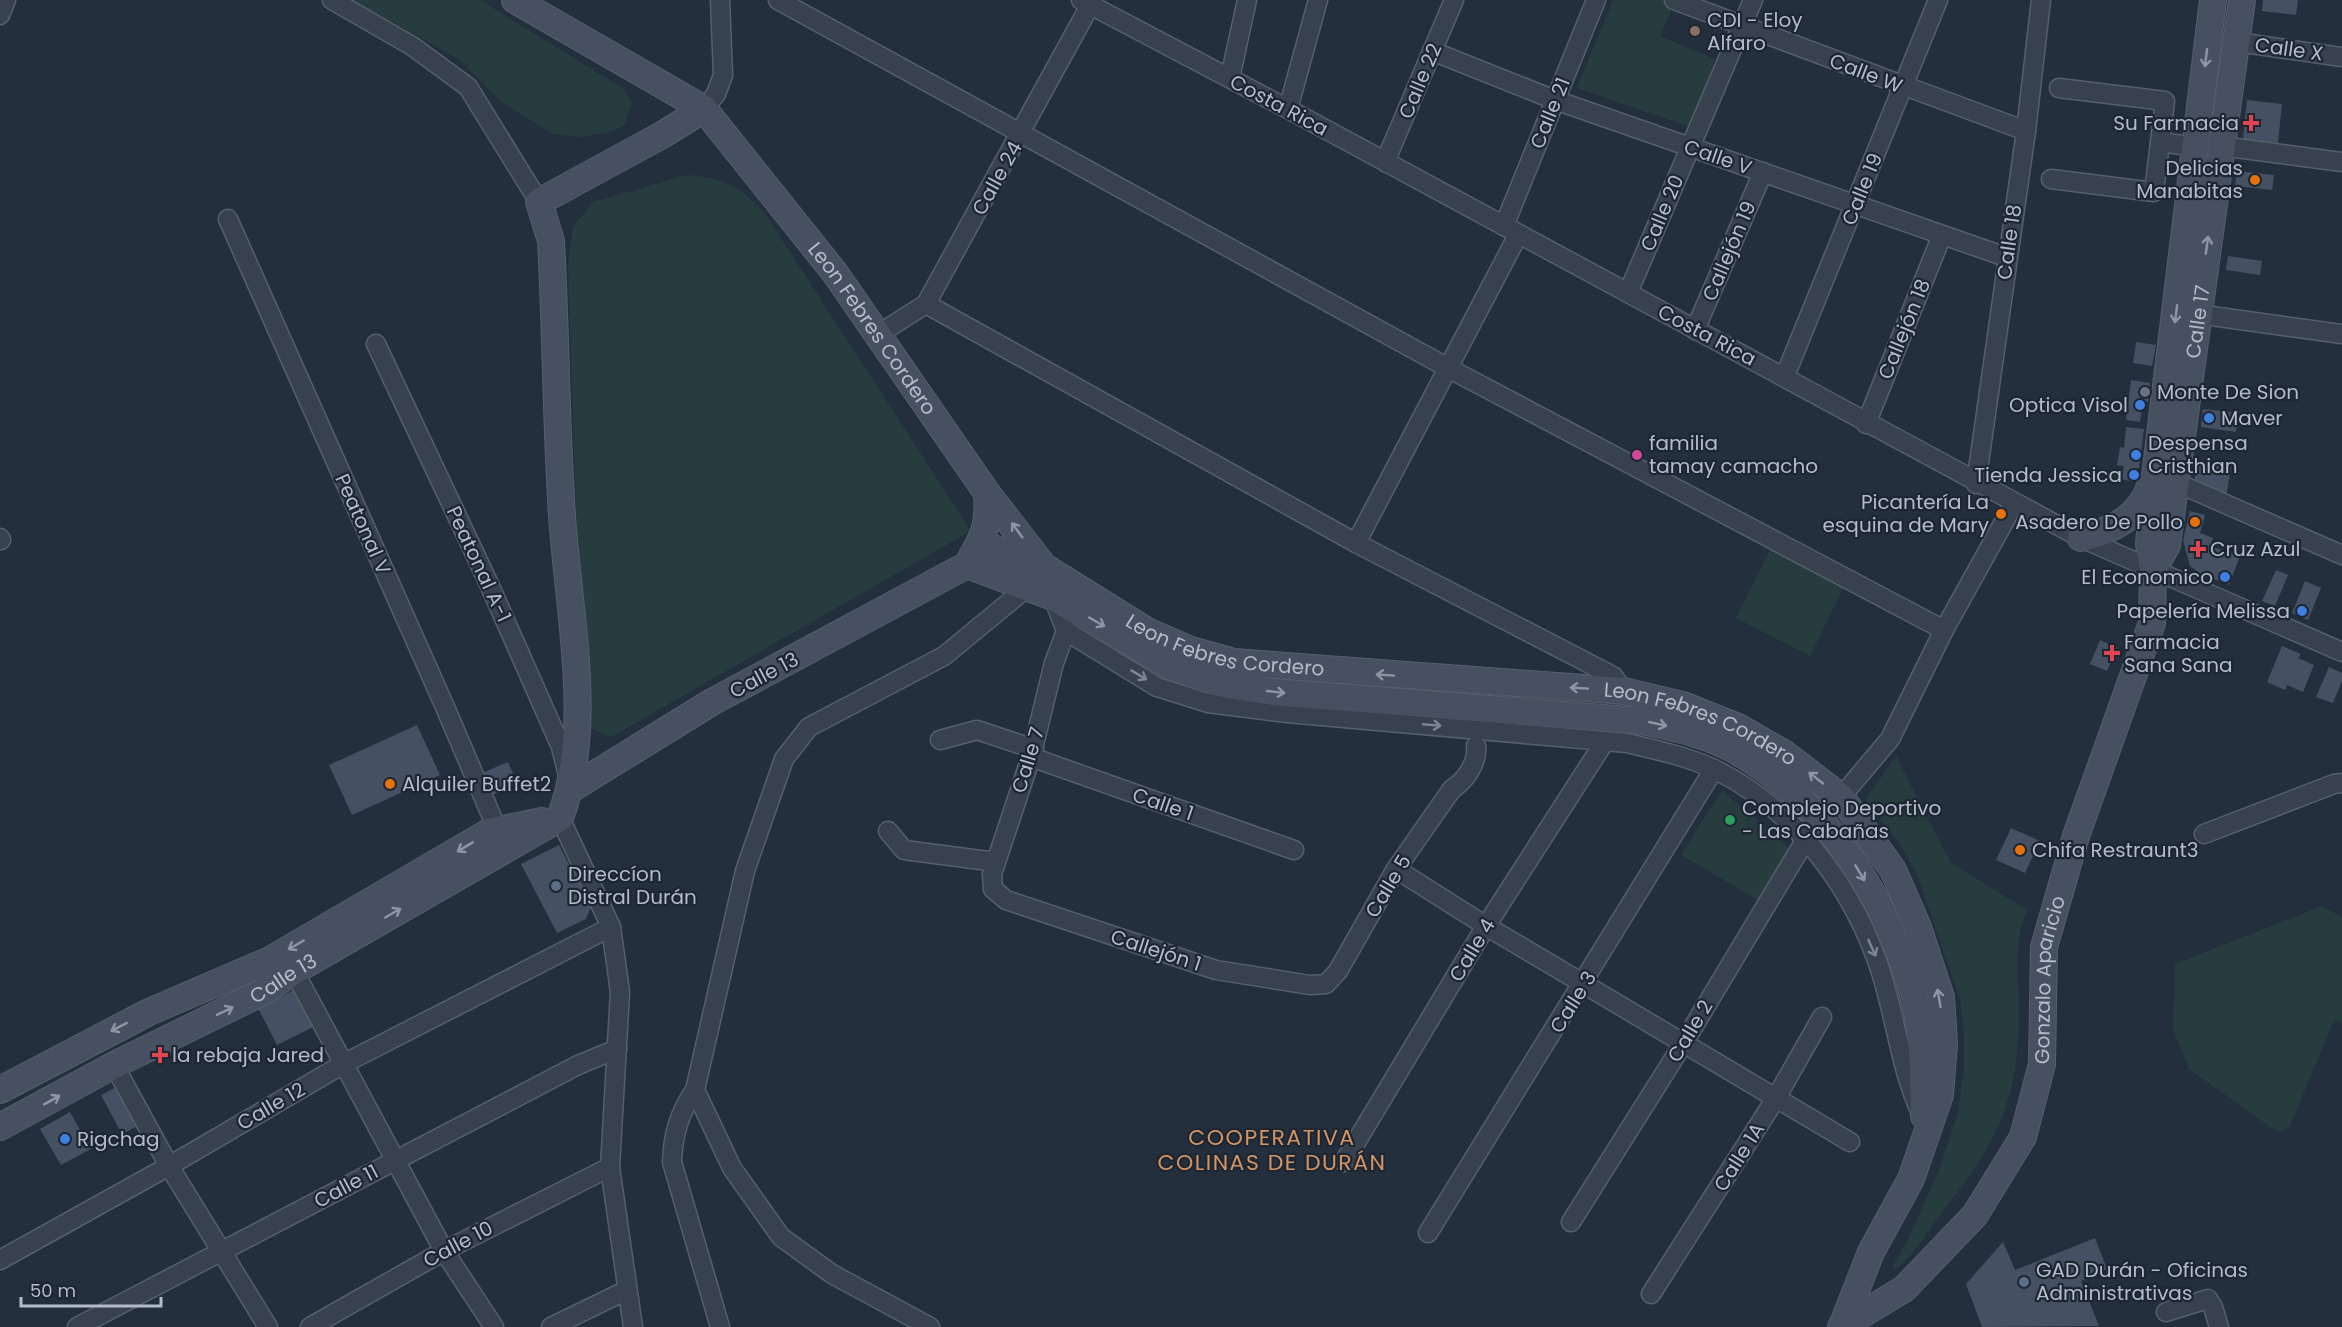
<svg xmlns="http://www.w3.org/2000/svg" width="2342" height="1327" viewBox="0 0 2342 1327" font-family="Poppins,sans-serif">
<rect width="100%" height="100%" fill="#242f3e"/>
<!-- green -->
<g fill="#263c3f">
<path d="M352,0H480L624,89L632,104L624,125L614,131L583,137L553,134L500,101L459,59Z"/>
<path d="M1613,0H1663L1674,4L1660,36L1715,59L1690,127L1577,88Z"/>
<path d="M687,175C727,179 736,184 764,212L971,531L611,737L583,725L568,265L573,227L593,202Z"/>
<path d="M1771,548L1844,587L1810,656L1736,618Z"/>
<path d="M1896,756L1950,862L2027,910C2013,942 2019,980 2019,1014C2018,1105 1996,1144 1941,1214C1930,1228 1909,1263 1894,1270V1264L1908,1239L1939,1170L1957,1116L1964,1070V1038L1961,1003L1918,877L1901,845L1865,800Z"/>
<path d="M1722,790L1790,849L1758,900L1681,855Z"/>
<path d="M2322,906L2342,917V1023L2334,1020L2290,1126L2282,1131H2276L2189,1069L2173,1029L2175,964Z"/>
</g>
<!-- building -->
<g fill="#455162">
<path d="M2263,0H2298L2296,15L2262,11Z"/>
<path d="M2247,100L2282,104L2278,143L2243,139Z"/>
<path d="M2237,171L2274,175L2272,190L2235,186Z"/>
<path d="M2228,256L2262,261L2260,275L2226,270Z"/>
<path d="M2136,342L2156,345L2152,366L2133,363Z"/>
<path d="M2131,380L2150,383L2148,402L2143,401L2140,422L2126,420Z"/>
<path d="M2203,409L2239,413L2236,432L2201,427Z"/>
<path d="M2126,427L2144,429L2139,468H2137L2134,482L2121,479L2124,466L2117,465L2120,447L2124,448Z"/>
<path d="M2197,462L2231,468L2226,497L2194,484Z"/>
<path d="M2190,511L2205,515L2200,533L2213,538L2210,546L2240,556L2229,585L2201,574L2190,566L2183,540Z"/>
<path d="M2276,570L2288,575L2275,606L2262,601Z"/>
<path d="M2305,581L2321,588L2308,620L2292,613Z"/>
<path d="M2100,640L2117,648L2107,671L2090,664Z"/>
<path d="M2282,646L2301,654L2298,658L2314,665L2303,692L2287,685L2285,690L2267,682Z"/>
<path d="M2329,667L2342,673V681L2333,703L2316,697Z"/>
<path d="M417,725L440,775L352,815L329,765Z"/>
<path d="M508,762L517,783L490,796L480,774Z"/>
<path d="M2011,828L2040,841L2025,873L1996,860Z"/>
<path d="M559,845L591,907L586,919L557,933L521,864Z"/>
<path d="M298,988L317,1025L277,1045L258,1008Z"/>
<path d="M122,1084L143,1123L122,1134L101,1095Z"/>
<path d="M70,1112L91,1149L61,1165L40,1129Z"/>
<path d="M2095,1238L2107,1269L2081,1281L2099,1326L1982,1327L1966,1284L2003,1242L2015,1270Z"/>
</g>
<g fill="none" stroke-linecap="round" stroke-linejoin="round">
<defs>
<g id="street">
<path d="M332,0L412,46L468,87L539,202"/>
<path d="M778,0L1450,369L1944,630"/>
<path d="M1081,0L1288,109L2081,538L2342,652"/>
<path d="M1674,0L2026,131"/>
<path d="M0,15L6,0"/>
<path d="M2237,42L2342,57"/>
<path d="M1432,51L1555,100L2006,257"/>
<path d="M1230,78L1247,0"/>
<path d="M704,109L716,94L723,75L720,0"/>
<path d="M1288,109L1318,0"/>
<path d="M2160,142L2196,147"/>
<path d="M2221,146L2342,162"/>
<path d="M1385,162L1454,0"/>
<path d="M2051,179L2154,192L2165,101L2059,88"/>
<path d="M228,219L445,707L497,829"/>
<path d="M1504,226L1596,0"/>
<path d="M1628,293L1753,0"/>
<path d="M926,304L1356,543L1613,676L1624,691"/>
<path d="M2197,314L2342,334"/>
<path d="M1695,330L1763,172"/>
<path d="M877,335L926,304L1093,0"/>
<path d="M376,344L489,584L561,747L568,775"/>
<path d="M1785,376L1938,0"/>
<path d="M1866,424L1942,235"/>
<path d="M2175,482L2342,555"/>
<path d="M1976,484L2026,131L2041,0"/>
<path d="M0,538L1,540"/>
<path d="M1356,543L1518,235"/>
<path d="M1053,597L1066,631L1157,687L1208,703L1287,713L1627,743C1656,750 1686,756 1714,769C1790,806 1847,879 1876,958C1895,1008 1898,1062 1920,1111"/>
<path d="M1066,631L1054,663L1031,757L992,874L993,889L1006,900L1216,970L1310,985L1326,984L1338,971L1396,869L1452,789C1465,781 1478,763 1476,746"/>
<path d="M940,740L977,730L1034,749"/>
<path d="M1031,757L1294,850"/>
<path d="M1841,797L1890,739L1944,630L2014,504"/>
<path d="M560,818L611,927L620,992L610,1167L633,1327"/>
<path d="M888,831L904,850L996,862"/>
<path d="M2204,834L2334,784L2342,783"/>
<path d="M1396,869L1486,926L1850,1142"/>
<path d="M294,971L444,1251L494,1327"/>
<path d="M114,1065L169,1166L268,1327"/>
<path d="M695,1090L732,1168L781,1237L832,1274L930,1327"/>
<path d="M1344,1162L1486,926L1605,741"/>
<path d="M1571,1222L1683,1044L1806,839"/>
<path d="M1428,1233L1714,769"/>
<path d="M0,1260L169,1166L345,1063L611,927"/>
<path d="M1651,1294L1776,1098L1822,1017"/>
<path d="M2166,1312L2208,1299L2213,1307L2219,1327"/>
<path d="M77,1327L578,1065L617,1049"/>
<path d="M310,1327L444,1251L610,1167"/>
<path d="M551,1327L627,1290"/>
<path d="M720,1327L672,1162C673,1135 679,1113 695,1090L745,871L784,759L809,727L944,656L1035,581"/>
</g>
<g id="secondary">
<path id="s1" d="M515,0L704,109L835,273L987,493C989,527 984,536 967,565L712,702L571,789"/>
<path d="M987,493L1045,568"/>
<path d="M2081,538C2113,530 2141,517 2151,483"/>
<path id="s2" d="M980,543L1046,568L1147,631L1191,650L1234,662L1624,691L1683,705L1738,727L1785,754L1841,797L1893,870L1918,927L1941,997L1944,1044L1940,1095L1911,1179L1871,1252L1842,1326"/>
<path d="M967,565L1053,597L1172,667L1222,684L1273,692L1642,721C1674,728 1707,734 1736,751C1828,803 1890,902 1915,1003C1924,1040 1923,1079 1924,1116"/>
<path id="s3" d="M2153,570L2167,545L2242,0"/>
<path d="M0,1090L149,1012L270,960L489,832L542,821"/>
<path id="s4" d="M0,1127L114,1065L263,992L294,971L560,818C595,725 568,612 562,515C556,424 556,332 551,241L539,202L662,135L704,109"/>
<path id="s5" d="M1841,1327L1904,1289L1975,1215L2023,1137L2042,1064L2044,947L2076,836L2152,623L2153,570L2149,544L2156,468L2213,0"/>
</g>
</defs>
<!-- street casing -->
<use href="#street" stroke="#565f6c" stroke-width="21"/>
<!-- secondary casing -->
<use href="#secondary" stroke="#565f6c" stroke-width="28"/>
<!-- street -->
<use href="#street" stroke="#38414e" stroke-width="18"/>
<!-- secondary -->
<use href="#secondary" stroke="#465061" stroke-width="26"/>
</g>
<!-- one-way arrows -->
<defs><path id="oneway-shaft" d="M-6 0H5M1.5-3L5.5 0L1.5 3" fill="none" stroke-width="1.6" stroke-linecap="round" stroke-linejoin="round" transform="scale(1.5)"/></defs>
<g stroke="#8e96a5">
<use href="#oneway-shaft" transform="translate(2206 58) rotate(97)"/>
<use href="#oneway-shaft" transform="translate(2207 245) rotate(-82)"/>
<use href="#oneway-shaft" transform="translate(2176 314) rotate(97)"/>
<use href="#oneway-shaft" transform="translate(1017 530) rotate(-126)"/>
<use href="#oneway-shaft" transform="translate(1097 622) rotate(30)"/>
<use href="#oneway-shaft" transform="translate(1385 675) rotate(-176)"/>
<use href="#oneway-shaft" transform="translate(1579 688) rotate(-176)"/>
<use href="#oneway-shaft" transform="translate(1276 692) rotate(6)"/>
<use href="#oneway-shaft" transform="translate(1658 724) rotate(13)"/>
<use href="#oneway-shaft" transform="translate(1816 778) rotate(-142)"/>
<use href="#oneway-shaft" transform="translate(465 847) rotate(149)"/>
<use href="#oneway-shaft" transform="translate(1860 873) rotate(59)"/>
<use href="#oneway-shaft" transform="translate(393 913) rotate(-30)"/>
<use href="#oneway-shaft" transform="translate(296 945) rotate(150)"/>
<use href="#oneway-shaft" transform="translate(1939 998) rotate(-100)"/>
<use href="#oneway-shaft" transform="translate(225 1011) rotate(-26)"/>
<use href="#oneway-shaft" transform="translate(119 1027) rotate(153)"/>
<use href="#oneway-shaft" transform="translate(52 1100) rotate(-29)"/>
</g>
<g stroke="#7c8592">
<use href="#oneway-shaft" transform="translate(1139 675) rotate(31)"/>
<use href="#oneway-shaft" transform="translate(1432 725) rotate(5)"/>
<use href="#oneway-shaft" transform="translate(1872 948) rotate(66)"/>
</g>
<!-- markers -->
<circle fill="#8d6e63" stroke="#1d2633" stroke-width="2" cx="1695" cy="31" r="6"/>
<g fill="#e0444e" stroke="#1d2633" stroke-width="2">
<path d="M2248 114h6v6h6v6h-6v6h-6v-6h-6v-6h6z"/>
<path d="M2195 540h6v6h6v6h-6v6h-6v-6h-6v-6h6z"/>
<path d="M2109 644h6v6h6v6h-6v6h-6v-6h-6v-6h6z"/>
<path d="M157 1046h6v6h6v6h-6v6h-6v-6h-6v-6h6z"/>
</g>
<g fill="#e8710a" stroke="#1d2633" stroke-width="2">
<circle cx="2255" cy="180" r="6"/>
<circle cx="2001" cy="514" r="6"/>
<circle cx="2195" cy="522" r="6"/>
<circle cx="390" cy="784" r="6"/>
<circle cx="2020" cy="850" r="6"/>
</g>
<circle fill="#6b7280" stroke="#1d2633" stroke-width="2" cx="2145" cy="392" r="6"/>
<g fill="#3f7fe0" stroke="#1d2633" stroke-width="2">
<circle cx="2140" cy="405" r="6"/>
<circle cx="2209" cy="418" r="6"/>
<circle cx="2136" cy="455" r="6"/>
<circle cx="2134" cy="475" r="6"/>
<circle cx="2225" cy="577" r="6"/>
<circle cx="2302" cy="611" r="6"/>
<circle cx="65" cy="1139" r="6"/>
</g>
<circle fill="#d1479c" stroke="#1d2633" stroke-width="2" cx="1637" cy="455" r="6"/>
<circle fill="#2e9e5b" stroke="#1d2633" stroke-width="2" cx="1730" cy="820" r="6"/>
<g fill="#5c6f8a" stroke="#1d2633" stroke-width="2">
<circle cx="556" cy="886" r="6"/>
<circle cx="2024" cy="1282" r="6"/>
</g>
<g text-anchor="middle" stroke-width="4.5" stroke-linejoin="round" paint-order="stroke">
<!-- poi labels -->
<g font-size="20" fill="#b4bcc9" stroke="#1d2633" text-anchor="start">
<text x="1707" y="27">CDI - Eloy<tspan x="1707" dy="23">Alfaro</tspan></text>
<text x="2239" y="130" text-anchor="end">Su Farmacia</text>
<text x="2243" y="175" text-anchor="end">Delicias<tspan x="2243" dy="23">Manabitas</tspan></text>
<text x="2157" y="399">Monte De Sion</text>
<text x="2128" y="412" text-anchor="end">Optica Visol</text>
<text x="2221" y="425">Maver</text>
<text x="1649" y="450">familia<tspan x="1649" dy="23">tamay camacho</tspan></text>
<text x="2148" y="450">Despensa<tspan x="2148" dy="23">Cristhian</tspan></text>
<text x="2122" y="482" text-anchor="end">Tienda Jessica</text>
<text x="1989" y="509" text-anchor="end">Picantería La<tspan x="1989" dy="23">esquina de Mary</tspan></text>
<text x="2183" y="529" text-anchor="end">Asadero De Pollo</text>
<text x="2210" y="556">Cruz Azul</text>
<text x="2213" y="584" text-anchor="end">El Economico</text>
<text x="2290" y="618" text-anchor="end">Papelería Melissa</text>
<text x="2124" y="649">Farmacia<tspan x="2124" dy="23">Sana Sana</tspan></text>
<text x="402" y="791">Alquiler Buffet2</text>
<text x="1742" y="815">Complejo Deportivo<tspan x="1742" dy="23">- Las Cabañas</tspan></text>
<text x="2032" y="857">Chifa Restraunt3</text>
<text x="568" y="881">Direccíon<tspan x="568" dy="23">Distral Durán</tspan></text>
<text x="172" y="1062">la rebaja Jared</text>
<text x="77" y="1146">Rigchag</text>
<text x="2036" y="1277">GAD Durán - Oficinas<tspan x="2036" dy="23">Administrativas</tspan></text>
</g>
<!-- street labels -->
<g font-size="20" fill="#b4bcc9" stroke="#1d2633">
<text transform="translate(2289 49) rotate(8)" y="7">Calle X</text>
<text transform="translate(1866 73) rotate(21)" y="7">Calle W</text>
<text transform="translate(1420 81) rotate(-67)" y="7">Calle 22</text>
<text transform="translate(1279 105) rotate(28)" y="7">Costa Rica</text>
<text transform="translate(1550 113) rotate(-68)" y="7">Calle 21</text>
<text transform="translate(1718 157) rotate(19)" y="7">Calle V</text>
<text transform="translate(997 178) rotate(-61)" y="7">Calle 24</text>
<text transform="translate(1862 189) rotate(-68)" y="7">Calle 19</text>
<text transform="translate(1662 213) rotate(-67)" y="7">Calle 20</text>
<text transform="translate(2009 242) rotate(-82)" y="7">Calle 18</text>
<text transform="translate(1729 251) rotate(-67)" y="7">Callejón 19</text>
<text dy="7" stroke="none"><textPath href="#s3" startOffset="254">Calle 17</textPath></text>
<text dy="7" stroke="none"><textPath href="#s1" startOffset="495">Leon Febres Cordero</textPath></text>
<text transform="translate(1904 329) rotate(-68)" y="7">Callejón 18</text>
<text transform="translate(1707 335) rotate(28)" y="7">Costa Rica</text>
<text transform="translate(363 524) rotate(66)" y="7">Peatonal V</text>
<text transform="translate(479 564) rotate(65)" y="7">Peatonal A-1</text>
<text dy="7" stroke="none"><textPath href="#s2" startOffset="270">Leon Febres Cordero</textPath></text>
<text transform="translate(764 675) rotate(-28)" y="7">Calle 13</text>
<text dy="7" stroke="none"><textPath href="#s2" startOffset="756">Leon Febres Cordero</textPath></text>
<text transform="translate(1028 760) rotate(-73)" y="7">Calle 7</text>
<text transform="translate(1163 804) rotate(19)" y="7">Calle 1</text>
<text transform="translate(1388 886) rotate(-59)" y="7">Calle 5</text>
<text transform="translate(1156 950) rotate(18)" y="7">Callejón 1</text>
<text transform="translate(1472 950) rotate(-59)" y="7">Calle 4</text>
<text dy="7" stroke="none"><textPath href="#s4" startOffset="320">Calle 13</textPath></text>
<text dy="7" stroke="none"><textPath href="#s5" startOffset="428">Gonzalo Aparicio</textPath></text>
<text transform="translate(1573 1002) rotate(-58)" y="7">Calle 3</text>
<text transform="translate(1690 1031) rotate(-59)" y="7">Calle 2</text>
<text transform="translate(271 1106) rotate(-30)" y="7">Calle 12</text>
<text transform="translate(1739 1157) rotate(-58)" y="7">Calle 1A</text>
<text transform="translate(346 1186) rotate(-28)" y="7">Calle 11</text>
<text transform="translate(458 1244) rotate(-28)" y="7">Calle 10</text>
</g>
<!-- quarter labels -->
<g font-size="22" letter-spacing="1.5" fill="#d59563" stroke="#1d2633">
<text x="1272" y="1145">COOPERATIVA<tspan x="1272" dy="25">COLINAS DE DURÁN</tspan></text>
</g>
</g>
<!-- scale -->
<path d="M21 1297v9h140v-9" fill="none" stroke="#b4bcc9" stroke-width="3"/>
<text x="30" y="1297" font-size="18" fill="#b4bcc9" stroke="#1d2633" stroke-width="4.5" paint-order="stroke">50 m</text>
</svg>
